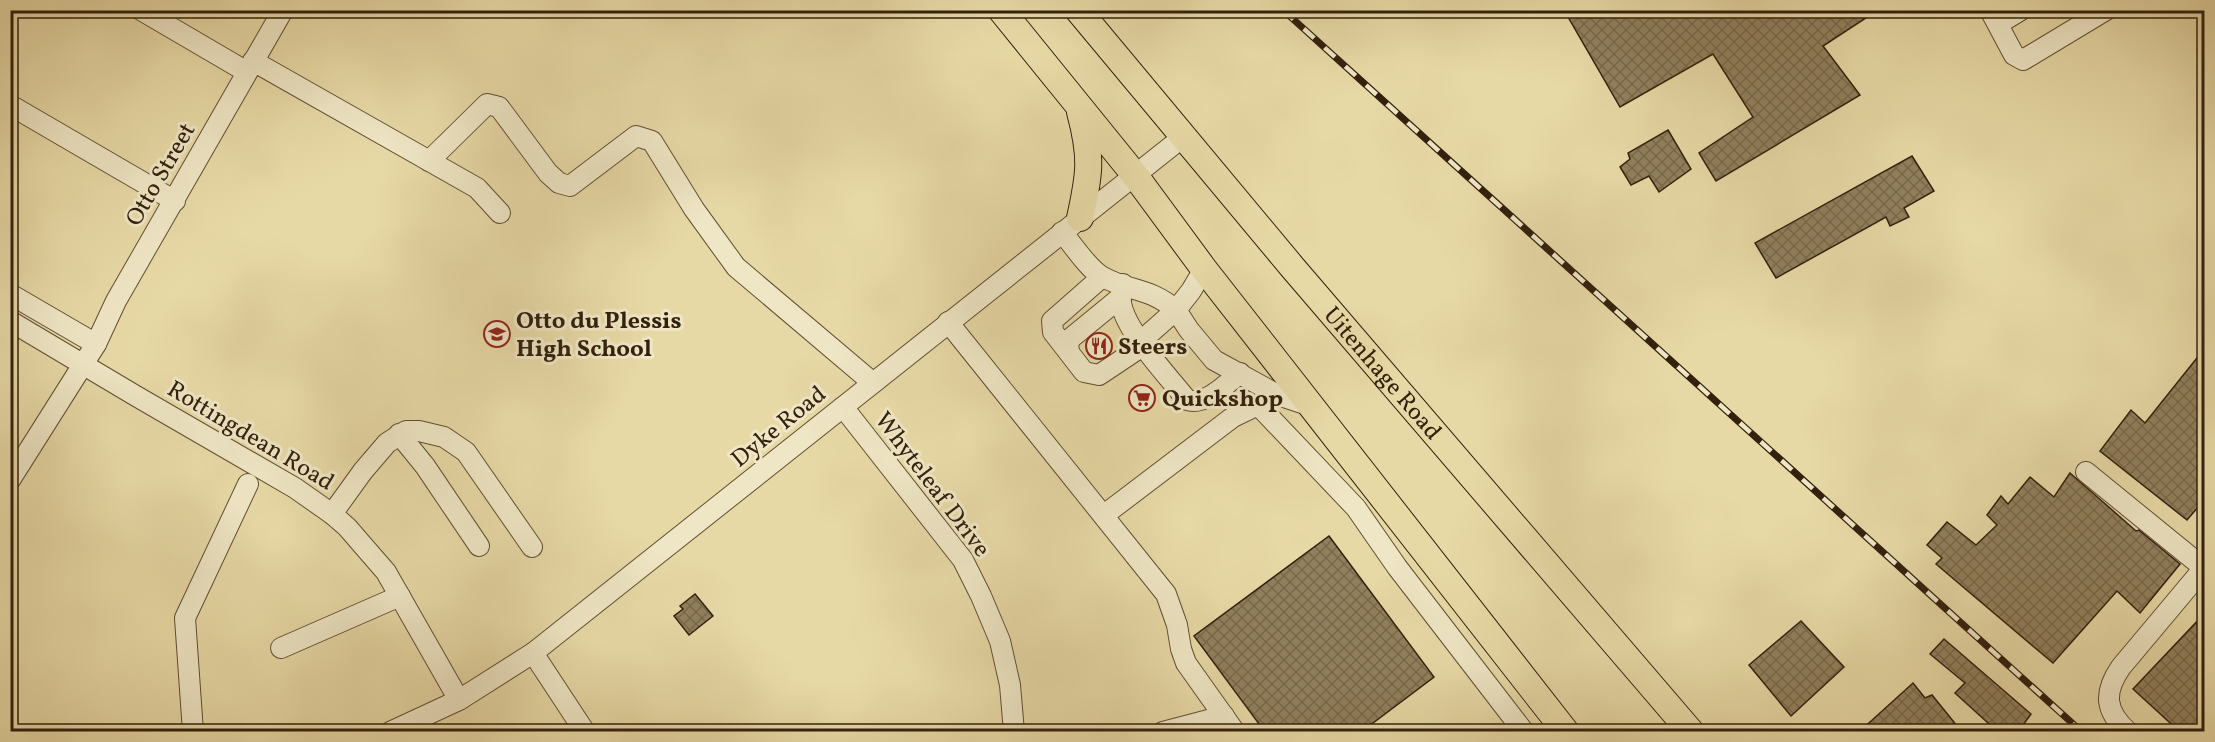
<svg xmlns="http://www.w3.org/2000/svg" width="2215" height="742" viewBox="0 0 2215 742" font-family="Vollkorn,serif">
<defs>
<pattern id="building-cross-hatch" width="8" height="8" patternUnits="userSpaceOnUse" patternTransform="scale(1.5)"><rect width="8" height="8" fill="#91805d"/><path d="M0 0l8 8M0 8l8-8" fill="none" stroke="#77684b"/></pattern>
</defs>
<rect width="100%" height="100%" fill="#e7d9a6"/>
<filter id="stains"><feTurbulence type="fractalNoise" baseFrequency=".00333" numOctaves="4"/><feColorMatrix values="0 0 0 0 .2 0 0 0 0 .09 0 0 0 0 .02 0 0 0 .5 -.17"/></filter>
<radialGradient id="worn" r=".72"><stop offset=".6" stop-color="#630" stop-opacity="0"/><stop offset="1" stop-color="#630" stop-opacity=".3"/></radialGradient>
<!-- building -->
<g fill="url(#building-cross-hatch)" stroke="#33200d" stroke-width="1.5">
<path d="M1564,10H1878L1823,46L1860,95L1716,181L1699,153L1753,117L1713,54L1620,107Z"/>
<path d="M1668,130L1691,169L1659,192L1649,176L1631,185L1620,167L1630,159L1628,153Z"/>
<path d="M1912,156L1934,191L1904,208L1909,217L1890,226L1886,217L1776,278L1755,243Z"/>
<path d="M2205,348V499L2187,520L2100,451L2131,410L2145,423Z"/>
<path d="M2070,473L2136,531L2139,530L2180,564L2140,613L2117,591L2053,663L1936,564L1942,558L1927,545L1947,522L1976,545L1997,525L1987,515L2001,496L2008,504L2030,477L2054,497Z"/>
<path d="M1329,536L1434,677L1361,732H1265L1194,636Z"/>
<path d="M695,594L713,616L689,635L674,616L683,609L680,606Z"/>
<path d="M2205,613V732H2180L2133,689Z"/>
<path d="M1801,621L1844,667L1791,716L1749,665Z"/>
<path d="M1944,639L2031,714L2018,732H1998L1955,693L1965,683L1930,654Z"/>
<path d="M1913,683L1925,698L1932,695L1962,732H1859Z"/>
</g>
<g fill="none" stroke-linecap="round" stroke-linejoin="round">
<defs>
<g id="minor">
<path d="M141,10L247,72"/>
<path d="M1990,10L2014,55L2023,60L2106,10"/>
<path d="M1998,24L2021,10"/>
<path d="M253,61L477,188L500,213"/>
<path d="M10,105L175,201"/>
<path d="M429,161L487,104L499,107L548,173L559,183L570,186L636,136L652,141L694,209L736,267L873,383"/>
<path d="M1062,232C1073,245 1089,270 1103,277C1130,292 1149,287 1176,310L1141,341"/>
<path d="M1204,269L1191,291L1176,310L1189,330L1214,360L1278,395L1311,406"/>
<path d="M1102,277L1052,321L1053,332L1084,372L1099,375L1144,345"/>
<path d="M1123,284C1122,290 1120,297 1121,303C1126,332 1168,376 1187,400C1206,406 1227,383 1240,373"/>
<path d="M10,294L96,344"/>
<path d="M10,321L136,396L295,488L332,514L347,527L386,572L459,700"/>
<path d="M948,322L1166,594L1177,625L1181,649L1186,663L1235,732"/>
<path d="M1069,352L1068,344L1071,338L1121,297"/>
<path d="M1259,406L1356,508L1397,567L1524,732"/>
<path d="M843,407L963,560L981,596L1000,641L1010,685L1014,732"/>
<path d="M399,434L425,466L479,546"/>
<path d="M2086,472L2204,568"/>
<path d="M10,480L96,344L116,301L283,10"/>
<path d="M332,514L363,471L387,443L406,431H419L444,437L466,452L532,547"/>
<path d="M1104,515L1233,417L1270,399"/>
<path d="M281,648L400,596"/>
<path d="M533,653L585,732"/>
<path d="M193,732L185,618L248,484"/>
<path d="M390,732L459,700L533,653L1183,137"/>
<path d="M1163,732L1224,716"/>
<path d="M2128,732C2105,711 2103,693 2121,667L2204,568"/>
</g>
<g id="major">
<path d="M1001,10L1134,174L1204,269L1566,732"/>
<path id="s1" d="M1078,10L1293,268L1691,732"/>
<path d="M1080,218C1090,173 1092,157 1080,112"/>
</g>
</defs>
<!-- minor casing -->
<use href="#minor" stroke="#604e33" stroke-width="22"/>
<!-- major casing -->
<use href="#major" stroke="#33200d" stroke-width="28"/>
<!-- minor -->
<use href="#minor" stroke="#efe6c5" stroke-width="20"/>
<!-- major -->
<use href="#major" stroke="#e7d9a6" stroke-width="26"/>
<defs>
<path id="rail" d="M1283,10L2082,732"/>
</defs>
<!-- rail casing -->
<use href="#rail" stroke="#33200d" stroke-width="7"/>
<!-- rail -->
<use href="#rail" stroke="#efe6c5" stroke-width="4.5" stroke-dasharray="14" stroke-linecap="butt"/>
</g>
<!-- icons -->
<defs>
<symbol id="school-ring" viewBox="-11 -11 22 22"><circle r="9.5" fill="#efe6c5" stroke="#8f2418" stroke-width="1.5"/><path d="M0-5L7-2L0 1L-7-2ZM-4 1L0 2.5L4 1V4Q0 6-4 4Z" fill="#8f2418"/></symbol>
<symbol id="restaurant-ring" viewBox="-11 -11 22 22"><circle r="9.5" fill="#efe6c5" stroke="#8f2418" stroke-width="1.5"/><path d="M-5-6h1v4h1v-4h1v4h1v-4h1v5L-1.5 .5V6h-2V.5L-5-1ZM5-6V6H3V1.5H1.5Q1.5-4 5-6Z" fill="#8f2418"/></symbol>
<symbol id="supermarket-ring" viewBox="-11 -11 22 22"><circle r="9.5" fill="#efe6c5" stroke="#8f2418" stroke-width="1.5"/><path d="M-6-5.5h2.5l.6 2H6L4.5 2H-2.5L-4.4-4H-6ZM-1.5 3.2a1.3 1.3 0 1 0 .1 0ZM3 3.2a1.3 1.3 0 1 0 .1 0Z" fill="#8f2418"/></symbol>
</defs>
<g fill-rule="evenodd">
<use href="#school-ring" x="482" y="319" width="30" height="30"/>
<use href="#restaurant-ring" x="1084" y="331" width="30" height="30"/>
<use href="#supermarket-ring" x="1127" y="383" width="30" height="30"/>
</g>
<g text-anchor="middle" stroke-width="6" stroke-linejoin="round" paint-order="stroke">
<!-- street labels -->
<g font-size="24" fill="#33200d" stroke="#efe6c5">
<text transform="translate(160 174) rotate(-60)" y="8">Otto Street</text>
<text dy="8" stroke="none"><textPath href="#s1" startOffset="474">Uitenhage Road</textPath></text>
<text transform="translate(778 426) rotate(-39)" y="8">Dyke Road</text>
<text transform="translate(251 435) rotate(31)" y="8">Rottingdean Road</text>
<text transform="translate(933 484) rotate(53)" y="8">Whyteleaf Drive</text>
</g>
<!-- poi labels -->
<g font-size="24" font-weight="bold" fill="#33200d" stroke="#efe6c5" text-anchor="start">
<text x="516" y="328">Otto du Plessis<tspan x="516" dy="28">High School</tspan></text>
<text x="1118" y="354">Steers</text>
<text x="1162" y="406">Quickshop</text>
</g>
</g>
<!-- margin -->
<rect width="2215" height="742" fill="none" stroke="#e7d9a6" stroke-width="36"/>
<rect x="12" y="12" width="2191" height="718" fill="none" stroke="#33200d" stroke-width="3"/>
<rect x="18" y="18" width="2179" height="706" fill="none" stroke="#33200d" stroke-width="1.5"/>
<rect width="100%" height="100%" filter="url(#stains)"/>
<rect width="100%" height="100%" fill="url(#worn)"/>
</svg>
